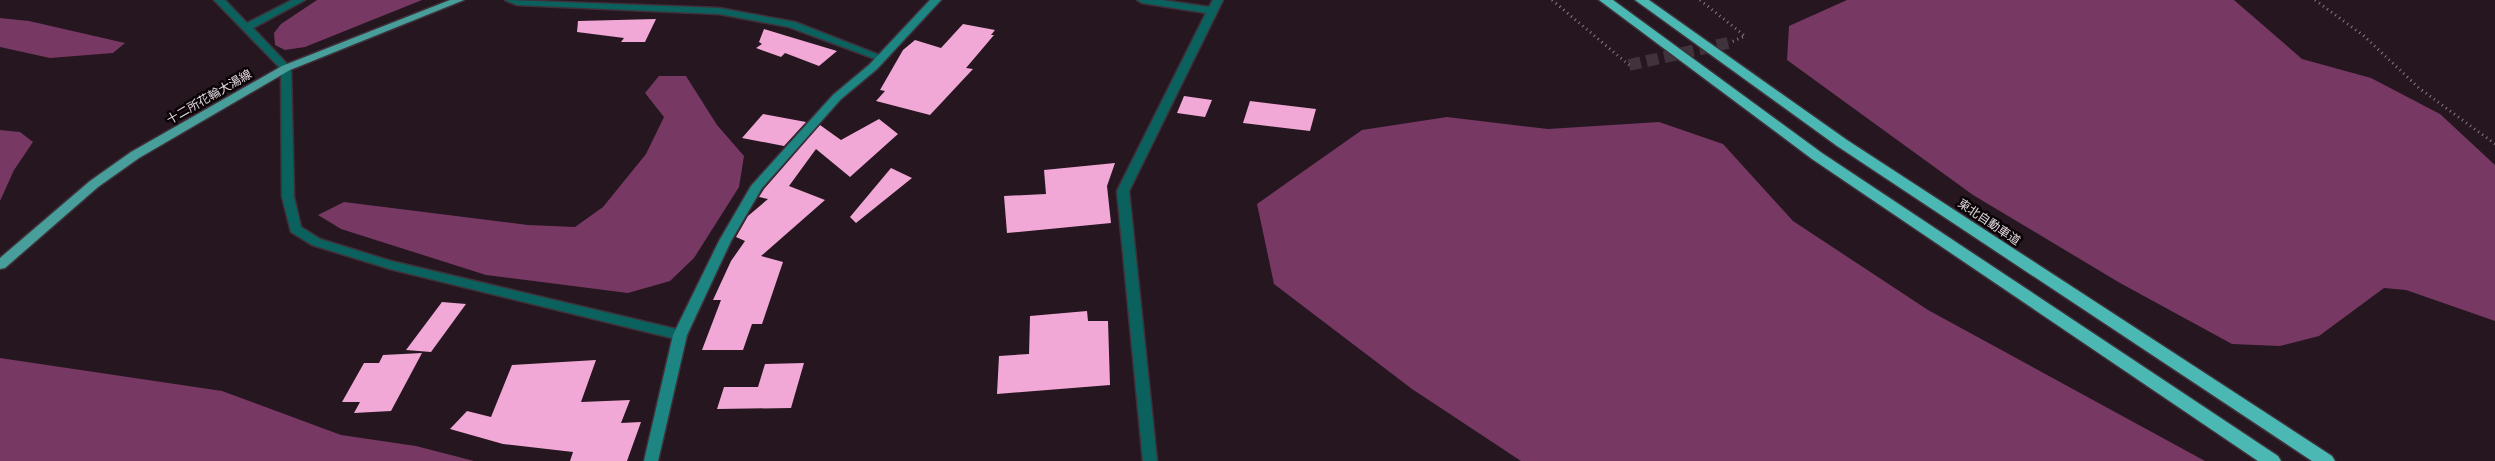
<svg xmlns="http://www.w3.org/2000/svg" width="2495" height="461" viewBox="0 0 2495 461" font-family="'Varela Round','Noto Sans JP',sans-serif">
<rect width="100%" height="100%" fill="#25161f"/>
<!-- forest -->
<g fill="#773963">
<path d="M317,0H422L305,47L285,50L275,45L274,33L281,24Z"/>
<path d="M1847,0H2234L2302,59L2371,78L2440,114L2495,165V321L2406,290L2384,288L2319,336L2280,346L2232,344L2120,283L1973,195L1787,60L1789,26Z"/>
<path d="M0,18L29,21L125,43L113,53L50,58L0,47Z"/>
<path d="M659,76H686L717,125L744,156L739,187L694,258L670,281L628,293L486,275L341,229L318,215L344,202L528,225L575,227L603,207L646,154L664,117L645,93Z"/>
<path d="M1447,117L1548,129L1659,122L1723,144L1793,221L1928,310L2205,461H1521L1412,389L1274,284L1257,204L1362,130Z"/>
<path d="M0,130L20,132L33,142L14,170L0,201Z"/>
<path d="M0,358L222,391L341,435L416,446L474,461H0Z"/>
</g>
<!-- building -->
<g fill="#f1a8d6">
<path d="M656,19L645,42H621L624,38L577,32L578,21Z"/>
<path d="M963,24L995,30L991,35H994L966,68L973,69L930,115L876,101L885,91L880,90L903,50L915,40L941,48Z"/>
<path d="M764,29L787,36L837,51L819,66L785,53L781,57L756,48L762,44L759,42Z"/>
<path d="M1184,96L1212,100L1205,117L1177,113Z"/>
<path d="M1250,101L1316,109L1310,131L1243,123Z"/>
<path d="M763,114L806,122L784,146L742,138Z"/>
<path d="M879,119L898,134L850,177L816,149L789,186L825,200L761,256L783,262L762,324H752L743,350H702L721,300H713L731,261L745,241L736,237L748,216L768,199L759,197L764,189L820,125L841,140Z"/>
<path d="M1115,163L1107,186L1111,223L1007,233L1004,196L1046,194L1044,170Z"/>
<path d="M891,168L912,178L856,223L850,217Z"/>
<path d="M442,302L466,304L431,352L406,350Z"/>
<path d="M1087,311L1088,321H1108L1110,385L997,394L999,356L1029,354L1030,316Z"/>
<path d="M422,353L391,411L354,413L360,402H342L364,363H379L383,355Z"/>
<path d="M596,360L581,402L630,400L621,423L641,422L627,461H570L573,452L503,444L450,429L467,411L491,417L512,365Z"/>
<path d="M804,363L791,408L717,409L724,387H758L765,364Z"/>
</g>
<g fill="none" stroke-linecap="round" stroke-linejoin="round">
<!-- street-tunnel -->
<path stroke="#41333c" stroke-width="12" stroke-dasharray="12 6" stroke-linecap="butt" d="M1629,65L1728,43"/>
<defs>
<g id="street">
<path d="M214,0H225L247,23L292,0H305L253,28L291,68L294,197L301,227L320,239L391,261L680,330L685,331L687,335L685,339L680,340L390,269L312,245L291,232L282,197L281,69Z"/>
<path d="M505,0L719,8L795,22L887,58L882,61L878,60L789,27L719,14L517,5Z"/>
<path d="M1137,0H1162L1209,7L1213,0H1223L1129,191L1157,461H1143L1117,191L1206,13L1142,3Z"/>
</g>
<path id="secondary" d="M930,0H941L877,69L841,99L762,188L731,241L687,335L658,461H644L673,335L719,241L751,186L833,95L869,65Z"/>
<path id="primary" d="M450,0H464L290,70L139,158L98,187L5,268L0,269V258L90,181L131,152L282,66Z"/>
<g id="highway">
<path d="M1599,0H1613L1822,153L2278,456L2281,461H2258L1812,159Z"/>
<path d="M1635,0H1649L1847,140L2332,456L2335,461H2312L1837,146Z"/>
</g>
</defs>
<!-- street casing -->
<use href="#street" stroke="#3f313a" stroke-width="3"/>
<!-- secondary casing -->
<use href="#secondary" stroke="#3f313a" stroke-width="3"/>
<!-- primary casing -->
<use href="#primary" stroke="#3f313a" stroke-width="3"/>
<!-- highway casing -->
<use href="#highway" stroke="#3f313a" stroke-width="3"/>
<!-- path -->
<g stroke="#897c84" stroke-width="3" stroke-dasharray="1 4" stroke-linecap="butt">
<path d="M1552,0L1629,65"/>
<path d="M1700,0L1745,36L1729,43"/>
<path d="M2315,0L2364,36L2419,88L2495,144"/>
</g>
<!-- street -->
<use href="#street" fill="#0b615e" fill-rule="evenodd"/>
<!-- secondary -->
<use href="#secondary" fill="#1d8582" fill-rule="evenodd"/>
<!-- primary -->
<use href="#primary" fill="#479e9a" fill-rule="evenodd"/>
<!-- highway -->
<use href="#highway" fill="#4cb8b4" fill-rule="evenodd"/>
</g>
<g text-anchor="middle" stroke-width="5" stroke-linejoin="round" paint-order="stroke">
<!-- street labels -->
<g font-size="12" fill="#e2d7de" stroke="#0a0407">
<text transform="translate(209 97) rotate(-30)" y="4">十二所花輪大湯線</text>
<text transform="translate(1989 222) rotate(34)" y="4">東北自動車道</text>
</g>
</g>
</svg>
